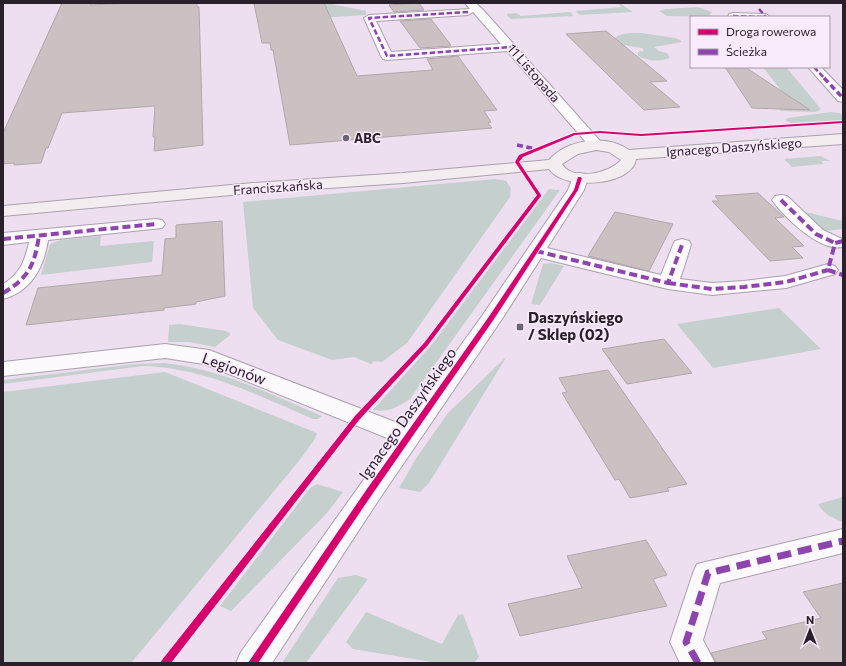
<svg xmlns="http://www.w3.org/2000/svg" width="846" height="666" viewBox="0 0 846 666" font-family="Commissioner,sans-serif">
<rect width="100%" height="100%" fill="#eddff0"/>
<!-- green -->
<g fill="#c5d0ce">
<path d="M312,3H327L366,11V15L319,18Z"/>
<path d="M618,4H621L633,12L580,15L575,11L622,7Z"/>
<path d="M698,7L712,12L709,15L712,17L667,16L659,11L666,9Z"/>
<path d="M570,12L574,16L511,19L506,14L516,13L521,16Z"/>
<path d="M641,33L675,38L680,40L682,42L654,47L659,51L667,53L670,58C660,62 648,61 638,56V52L644,51L642,48L623,45L615,38C621,32 632,33 641,33Z"/>
<path d="M763,67H786L821,109L816,112L781,111L779,109H795Z"/>
<path d="M831,112L840,113L843,117V120L791,123L785,120L788,118Z"/>
<path d="M821,156L830,161H821L824,164L792,167L784,159Z"/>
<path d="M495,179L506,181L511,188L510,197L407,343L382,362L374,361L371,364L354,357L332,360L278,340L253,308L243,202Z"/>
<path d="M549,189L560,190L410,399C398,407 388,413 373,410L433,343Z"/>
<path d="M801,211L843,221V229C817,233 819,229 801,211Z"/>
<path d="M99,236H101L100,246L154,241L152,262L41,275L50,244L61,240Z"/>
<path d="M551,263L564,266L540,305L531,304L543,264Z"/>
<path d="M779,308L821,349L713,368L677,324Z"/>
<path d="M180,324L226,331L230,333V335L215,347L189,342H168L169,325Z"/>
<path d="M507,356L429,483L420,492L399,488L417,457L448,413Z"/>
<path d="M164,363C219,368 272,395 322,416L318,419H313C257,395 205,368 143,366L3,384V380L135,364Z"/>
<path d="M165,372L317,433L315,439L299,461L131,663H3V392Z"/>
<path d="M317,484L343,492L327,513L231,611L220,606L310,488Z"/>
<path d="M843,497V522C833,518 823,514 818,504Z"/>
<path d="M356,575L368,579L306,663H282L338,578Z"/>
<path d="M366,612L442,644L458,615L463,614L479,657L474,663H438L353,649L346,642Z"/>
</g>
<!-- building -->
<g fill="#cbc0c2" stroke="#b2a7aa">
<path d="M62,3H91L90,5L133,3H197V7H199L203,145L154,151L155,137H153L155,106L62,113L48,148H46L41,163L14,165V163L3,164V133Z"/>
<path d="M254,3H324L357,76L433,70L427,59L458,56L497,110L484,111L491,122L488,123L492,128L290,145L273,50H271L270,43H262Z"/>
<path d="M419,3L424,10L394,12L389,5Z"/>
<path d="M431,19L450,44L451,46L420,48L400,21Z"/>
<path d="M606,31L667,81L650,82L680,107L644,110L566,34Z"/>
<path d="M725,67H745L810,110L752,108Z"/>
<path d="M758,193L784,217L775,218L804,246L792,247L803,258L770,261L712,201H719L715,196Z"/>
<path d="M615,212L673,224L649,271L588,256Z"/>
<path d="M222,221L225,296L196,302V304L164,308V310L26,325L38,288L162,275L165,239L176,238V225Z"/>
<path d="M664,339L692,373L627,384L602,349Z"/>
<path d="M608,370L642,419L687,484L667,488L669,491L630,498L619,479L615,480L562,393L567,392L559,378Z"/>
<path d="M646,540L667,575L653,579L667,606L520,636L508,604L582,588L567,556Z"/>
<path d="M843,583V663H716L711,653L767,639L762,632L821,618L803,592Z"/>
</g>
<g fill="none" stroke-linecap="round" stroke-linejoin="round">
<defs>
<g id="street">
<path d="M465,3H476L485,12L601,142L604,145L601,148L596,150L591,148L507,51L387,60L383,59L381,56L364,18L369,15L470,9ZM473,12L501,44L391,52L376,21L468,15Z"/>
<path d="M733,13L766,14L771,17H728L729,14Z"/>
<path d="M808,67H821L843,90V102L838,101Z"/>
<path d="M580,173L586,174L588,178L584,190L547,248L661,275L673,245L675,241L682,239L689,241L691,245L680,279L712,283L744,281L785,276L828,264L835,266L838,270L835,274L786,288L712,295L668,289L541,258L502,319L380,498L272,663H236L241,652L392,440L204,364L165,358L3,376V362L165,344L209,350L403,425L482,316L568,190L574,174Z"/>
<path d="M781,195L787,196L823,230L842,239L843,241L842,247C820,252 784,217 772,200L775,196Z"/>
<path d="M156,219L162,220L165,224L162,228L48,240C44,267 31,292 3,299V284C20,274 25,261 29,242L3,245V233Z"/>
<path d="M843,529V553L720,583L703,640L715,663H680L670,642L693,573L697,564Z"/>
</g>
<path id="secondary" d="M843,134V144L636,159C633,186 563,191 549,169L403,183L253,193L3,216V206L253,183L403,173L549,160C567,139 607,134 629,150ZM596,150L609,152L621,160C610,173 573,182 562,164L578,154Z"/>
</defs>
<!-- street casing -->
<use href="#street" stroke="#aaa0ad" stroke-width="2"/>
<!-- secondary casing -->
<use href="#secondary" stroke="#aaa0ad" stroke-width="2"/>
<!-- street -->
<use href="#street" fill="#fcfafd" fill-rule="evenodd"/>
<!-- secondary -->
<use href="#secondary" fill="#f4edf0" fill-rule="evenodd"/>
<!-- quiet-far3 -->
<g stroke="#8e44ad" stroke-width="2.5" stroke-dasharray="5.5 2.5" stroke-linecap="butt">
<path d="M759,9L766,17"/>
<path d="M468,12L369,18L387,56L511,47"/>
<path d="M733,16L766,17"/>
<path d="M814,67L825,79"/>
</g>
<!-- quiet-far2 -->
<g stroke="#8e44ad" stroke-width="3.5" stroke-dasharray="6 3.5" stroke-linecap="butt">
<path d="M824,78L843,98"/>
<path d="M517,145L536,149"/>
</g>
<!-- quiet-far1 -->
<g stroke="#8e44ad" stroke-width="4" stroke-dasharray="8 4" stroke-linecap="butt">
<path d="M781,200L816,234L835,243"/>
<path d="M3,239L156,224"/>
<path d="M843,241L835,243L828,270L843,275"/>
<path d="M536,251L668,283L682,245"/>
<path d="M668,283L712,289L744,287L786,282L828,270"/>
<path d="M3,293C29,278 35,264 39,235"/>
</g>
<!-- quiet -->
<path stroke="#8e44ad" stroke-width="7" stroke-dasharray="14 7" stroke-linecap="butt" d="M698,663L686,642L708,573L843,541"/>
<defs>
<g id="cycleway">
<path d="M843,121V123L641,136L600,133L575,135L523,157L519,162L541,195V196L428,345L359,420L171,663H160L162,660L355,416L424,343L537,195L515,162L519,155L574,133L600,131L641,134Z"/>
<path d="M578,177H580L582,178L578,190L494,319L373,493L258,663H248L367,489L488,318L574,190Z"/>
</g>
</defs>
<!-- cycleway casing -->
<use href="#cycleway" stroke="#f9eafc" stroke-width="2"/>
<!-- cycleway -->
<use href="#cycleway" fill="#d6006c" fill-rule="evenodd"/>
</g>
<!-- markers -->
<g fill="#6e6370" stroke="#f9eafc" stroke-width="1.5">
<circle cx="346" cy="138" r="4"/>
<rect x="516" y="323" width="8" height="8" rx="2"/>
</g>
<g text-anchor="middle" stroke-width="3" stroke-linejoin="round" paint-order="stroke">
<!-- far-street labels -->
<g font-size="13" fill="#2a202b" stroke="#f9eafc">
<text transform="translate(534 73) rotate(49)" y="5">11 Listopada</text>
<text transform="translate(734 147) rotate(-4)" y="5">Ignacego Daszyńskiego</text>
<text transform="translate(278 187) rotate(-4)" y="5">Franciszkańska</text>
</g>
<!-- far-poi labels -->
<g font-size="13" font-weight="bold" fill="#2a202b" stroke="#f9eafc" text-anchor="start">
<text x="354" y="143">ABC</text>
</g>
<!-- poi labels -->
<g font-size="15" font-weight="bold" fill="#2a202b" stroke="#f9eafc" text-anchor="start">
<text x="528" y="323">Daszyńskiego<tspan x="528" dy="17">/ Sklep (02)</tspan></text>
</g>
<!-- street labels -->
<g font-size="15" fill="#2a202b" stroke="#f9eafc">
<text transform="translate(234 369) rotate(20)" y="5">Legionów</text>
<text transform="translate(408 414) rotate(-55)" y="5">Ignacego Daszyńskiego</text>
</g>
</g>
<!-- border -->
<rect width="846" height="666" fill="none" stroke="#2a202b" stroke-width="8"/>
<!-- legend -->
<rect x="690" y="16" width="140" height="52" fill="#f9eafc" stroke="#a699a8"/>
<rect x="698" y="29" width="20" height="6" fill="#d6006c" stroke="#a699a8"/>
<text x="726" y="36" font-size="12" fill="#2a202b">Droga rowerowa</text>
<rect x="698" y="49" width="20" height="6" fill="#8e44ad" stroke="#a699a8"/>
<text x="726" y="56" font-size="12" fill="#2a202b">Ścieżka</text>
<!-- north arrow -->
<g transform="translate(810 630)" stroke="#f9eafc" stroke-width="3" paint-order="stroke">
<path d="M0-3L7 15L0 10L-7 15Z" fill="#2a202b"/>
<text y="-6" font-size="11" font-weight="bold" text-anchor="middle" fill="#2a202b">N</text>
</g>
</svg>
